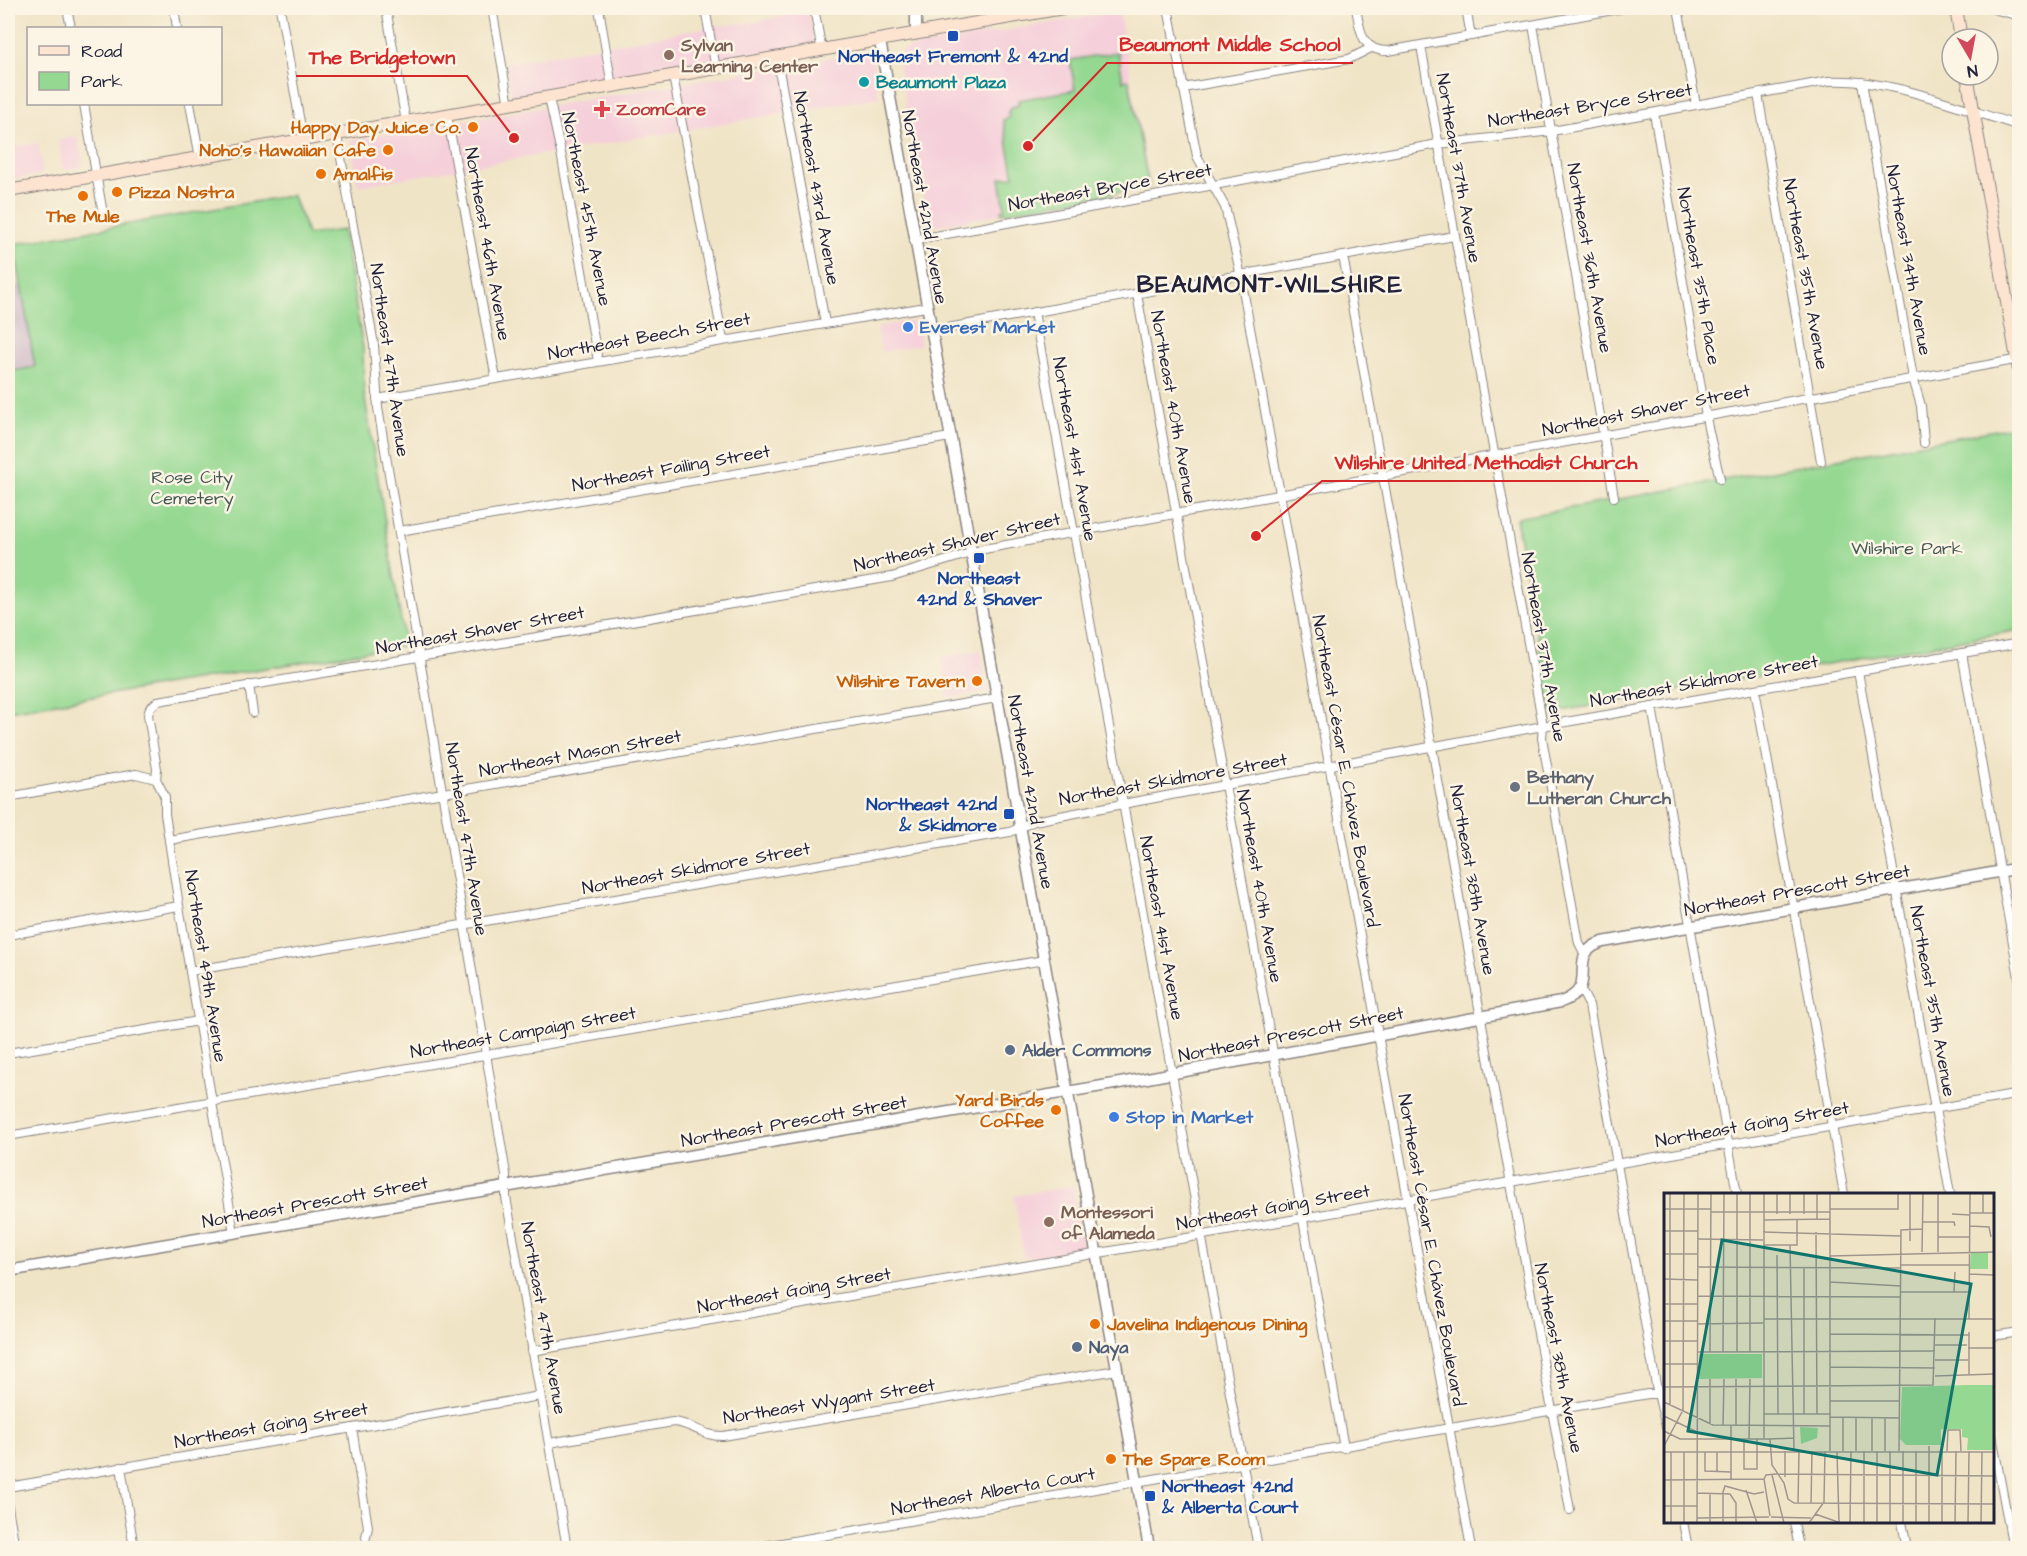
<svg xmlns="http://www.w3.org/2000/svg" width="2027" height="1556" viewBox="0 0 2027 1556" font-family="'Architects Daughter',sans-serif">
<rect width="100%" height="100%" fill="#fcf5e5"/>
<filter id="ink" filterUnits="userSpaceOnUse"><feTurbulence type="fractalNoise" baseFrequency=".0167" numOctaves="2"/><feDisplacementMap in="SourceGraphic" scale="12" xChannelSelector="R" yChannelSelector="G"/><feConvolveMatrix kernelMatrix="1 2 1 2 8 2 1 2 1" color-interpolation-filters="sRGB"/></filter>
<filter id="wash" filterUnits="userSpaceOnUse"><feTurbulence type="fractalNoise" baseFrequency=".008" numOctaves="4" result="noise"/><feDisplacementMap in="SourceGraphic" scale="24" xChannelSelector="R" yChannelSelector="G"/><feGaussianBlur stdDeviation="1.35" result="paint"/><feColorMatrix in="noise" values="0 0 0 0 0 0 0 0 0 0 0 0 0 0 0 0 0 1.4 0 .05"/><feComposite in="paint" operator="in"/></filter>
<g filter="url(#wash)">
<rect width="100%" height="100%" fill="#f0e4c6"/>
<!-- built -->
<g fill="#f5cfda">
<path d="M804,11H809L814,45L513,100L506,63L715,26L756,22Z"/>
<path d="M1119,11L1150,187L929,227L898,62L900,53L907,48Z"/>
<path d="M871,51L879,97L358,186L350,140Z"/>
<path d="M77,136L83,167L63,170L58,140Z"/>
<path d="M38,143L43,174L8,180V148Z"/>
<path d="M917,320L921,345L881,352L877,327Z"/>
<path d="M981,650L988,691L948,698L941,657Z"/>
<path d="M1073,1186L1084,1248L1024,1258L1014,1196Z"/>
</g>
<!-- industrial -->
<path fill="#d1bdcb" d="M22,284L36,368L8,373V287Z"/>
<!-- green -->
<g fill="#94d891" stroke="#5b7d66" stroke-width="1.5">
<path d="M1118,52L1123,81L1129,80L1149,187L1002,213L1001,210L1005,209L1000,178L1014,176L1003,120L1009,118L1008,112L1012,107L1019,105L1018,100L1075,90L1070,60Z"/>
<path d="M293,195C296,211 304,217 307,235L343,230L363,348L364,392L405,645L8,711V372L35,367L14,244Z"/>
<path d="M2017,426L2020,440L2019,630L1551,713L1516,518Z"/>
</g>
</g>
<g filter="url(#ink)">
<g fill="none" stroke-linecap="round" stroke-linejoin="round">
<defs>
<g id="minor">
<path d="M67,8L71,28"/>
<path d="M174,8L177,28"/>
<path d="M280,8L303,140"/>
<path d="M386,8L406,122"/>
<path d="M492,8L509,105"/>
<path d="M599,8L612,87"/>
<path d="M705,8L716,69"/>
<path d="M814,8L822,51"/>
<path d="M1168,8L1197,156L1225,207L1239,267L1471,1548"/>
<path d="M1356,8C1360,30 1361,51 1388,51L1624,8"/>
<path d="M1466,8L1471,36"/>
<path d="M1678,8L1696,105"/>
<path d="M1989,8L2020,16"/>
<path d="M1533,25L1614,497"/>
<path d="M1421,46L1543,726L1542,738L1579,943L1584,953"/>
<path d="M777,59L825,323"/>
<path d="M673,76L723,340"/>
<path d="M1862,82L1913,378L1921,406L1924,443"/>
<path d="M1183,88L1349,59L1371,48"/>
<path d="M1758,94L1821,461"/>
<path d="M549,98L562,158L598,361"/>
<path d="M84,104L103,214"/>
<path d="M190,104L200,158"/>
<path d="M1654,113L1708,428L1720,479"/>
<path d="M447,115L496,379"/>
<path d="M337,135L374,345L378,408L506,1174V1197L567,1548"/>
<path d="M914,240L1438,144L1552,131L1828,81C1886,77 1963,109 2020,126"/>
<path d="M1343,256L1570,1510"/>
<path d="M1137,294L1344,1448"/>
<path d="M1034,312L1258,1548"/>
<path d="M931,331L1454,236"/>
<path d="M377,399L926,307"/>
<path d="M399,531L950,437"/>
<path d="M1962,653L2020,983"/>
<path d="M1858,671L1950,1194"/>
<path d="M249,685L253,713"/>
<path d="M1755,689L1844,1194"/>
<path d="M1652,707L1737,1194"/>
<path d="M8,797L136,774L156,779"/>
<path d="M169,840L997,698"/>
<path d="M8,935L179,906"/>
<path d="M190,971L1010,832L1034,821L1112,806L1543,726L2020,643"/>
<path d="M1580,988L1589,1005L1656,1385L1666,1427"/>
<path d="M8,1053L199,1021"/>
<path d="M8,1136L1044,960"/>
<path d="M234,1233L179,906L165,814V797L156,779L157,769L148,715L150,708L158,701L892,577L984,549L2020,359"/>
<path d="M1992,1336L2020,1332"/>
<path d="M532,1351L2020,1094"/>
<path d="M352,1428L368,1527L366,1537"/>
<path d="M1992,1436L2013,1548"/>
<path d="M549,1443L673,1422C691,1423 704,1437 723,1436L1117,1370"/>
<path d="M121,1467L134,1548"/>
<path d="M8,1487L540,1396"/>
<path d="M8,1507L15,1548"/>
<path d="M1683,1522L1688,1548"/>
<path d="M1794,1522L1799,1548"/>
<path d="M1902,1522L1907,1548"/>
<path d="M752,1548L1648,1394H1666"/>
</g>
<g id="tertiary">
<path d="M916,34V8"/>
<path d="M880,41L1149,1548"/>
<path d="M8,1271L1120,1083L1561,1002C1604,986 1562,955 1603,942L2020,868"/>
</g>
<g id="secondary">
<path d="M1956,8L1961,39"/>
<path d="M1967,75L2020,376"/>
<path d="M8,191L1063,8"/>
</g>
</defs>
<!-- minor casing -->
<use href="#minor" stroke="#898380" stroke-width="10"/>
<!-- tertiary casing -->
<use href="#tertiary" stroke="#898380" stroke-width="13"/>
<!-- secondary casing -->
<use href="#secondary" stroke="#898380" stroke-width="14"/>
<!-- minor -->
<use href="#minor" stroke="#fff" stroke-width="8"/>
<!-- tertiary -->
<use href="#tertiary" stroke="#fff" stroke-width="10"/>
<!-- secondary -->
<use href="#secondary" stroke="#fde4d1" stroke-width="12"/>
</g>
</g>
<!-- markers -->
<g fill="#1a4fb4" stroke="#fcf5e5" stroke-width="2">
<rect x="947" y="30" width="12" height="12" rx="3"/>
<rect x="973" y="552" width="12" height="12" rx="3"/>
<rect x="1003" y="808" width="12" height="12" rx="3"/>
<rect x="1144" y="1490" width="12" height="12" rx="3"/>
</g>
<g fill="#8d6e63" stroke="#fcf5e5" stroke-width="2">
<circle cx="669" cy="55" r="6"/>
<circle cx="1049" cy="1222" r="6"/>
</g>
<circle fill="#0f9aa8" stroke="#fcf5e5" stroke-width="2" cx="864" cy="82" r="6"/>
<path fill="#e0444e" stroke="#fcf5e5" stroke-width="2" d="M599 100h6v6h6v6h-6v6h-6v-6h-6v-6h6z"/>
<g fill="#e8710a" stroke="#fcf5e5" stroke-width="2">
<circle cx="473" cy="127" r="6"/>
<circle cx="388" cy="150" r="6"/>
<circle cx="321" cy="174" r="6"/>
<circle cx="117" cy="192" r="6"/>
<circle cx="83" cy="196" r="6"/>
<circle cx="977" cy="681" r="6"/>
<circle cx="1056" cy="1110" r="6"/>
<circle cx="1095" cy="1324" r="6"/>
<circle cx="1111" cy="1459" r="6"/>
</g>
<g fill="#3f7fe0" stroke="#fcf5e5" stroke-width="2">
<circle cx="908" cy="327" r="6"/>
<circle cx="1114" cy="1117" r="6"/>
</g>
<circle fill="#6b7280" stroke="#fcf5e5" stroke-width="2" cx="1515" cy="787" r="6"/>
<g fill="#5c6f8a" stroke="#fcf5e5" stroke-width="2">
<circle cx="1010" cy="1050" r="6"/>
<circle cx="1077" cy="1347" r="6"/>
</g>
<g text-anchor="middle" stroke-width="5" stroke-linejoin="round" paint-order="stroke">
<!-- education labels -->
<g font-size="18" font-weight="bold" fill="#785e54" stroke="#fcf5e5" text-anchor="start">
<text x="681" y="51">Sylvan<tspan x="681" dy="21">Learning Center</tspan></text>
<text x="1061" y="1218">Montessori<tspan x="1061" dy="21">of Alameda</tspan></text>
</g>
<!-- transit labels -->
<g font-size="18" font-weight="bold" fill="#164399" stroke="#fcf5e5">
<text x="953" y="62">Northeast Fremont &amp; 42nd</text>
<text x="979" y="584">Northeast<tspan x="979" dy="21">42nd &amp; Shaver</tspan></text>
<text x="997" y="810" text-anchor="end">Northeast 42nd<tspan x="997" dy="21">&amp; Skidmore</tspan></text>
<text x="1162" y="1492" text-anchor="start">Northeast 42nd<tspan x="1162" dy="21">&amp; Alberta Court</tspan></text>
</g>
<!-- culture labels -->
<g font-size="18" font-weight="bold" fill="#0d838f" stroke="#fcf5e5" text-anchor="start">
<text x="876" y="88">Beaumont Plaza</text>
</g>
<!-- street labels -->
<g font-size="18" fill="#22223b" stroke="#fcf5e5">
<text transform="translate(1590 105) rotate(-9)" y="6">Northeast Bryce Street</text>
<text transform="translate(1459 168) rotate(80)" y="6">Northeast 37th Avenue</text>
<text transform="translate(1110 187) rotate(-10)" y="6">Northeast Bryce Street</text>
<text transform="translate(817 188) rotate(80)" y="6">Northeast 43rd Avenue</text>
<text transform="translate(925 207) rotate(80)" y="6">Northeast 42nd Avenue</text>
<text transform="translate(587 209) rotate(79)" y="6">Northeast 45th Avenue</text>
<text transform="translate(488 244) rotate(80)" y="6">Northeast 46th Avenue</text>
<text transform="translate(1590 258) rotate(80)" y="6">Northeast 36th Avenue</text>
<text transform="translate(1909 260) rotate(80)" y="6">Northeast 34th Avenue</text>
<text transform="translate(1806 274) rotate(80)" y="6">Northeast 35th Avenue</text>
<text transform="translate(1699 276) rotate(80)" y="6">Northeast 35th Place</text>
<text transform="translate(649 336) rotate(-10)" y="6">Northeast Beech Street</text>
<text transform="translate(390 360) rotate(82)" y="6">Northeast 47th Avenue</text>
<text transform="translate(1174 407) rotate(80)" y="6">Northeast 40th Avenue</text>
<text transform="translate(1646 410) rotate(-11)" y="6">Northeast Shaver Street</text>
<text transform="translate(1075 449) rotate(80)" y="6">Northeast 41st Avenue</text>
<text transform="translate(671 468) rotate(-10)" y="6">Northeast Failing Street</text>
<text transform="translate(957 542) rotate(-13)" y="6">Northeast Shaver Street</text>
<text transform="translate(480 630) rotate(-10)" y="6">Northeast Shaver Street</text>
<text transform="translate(1544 647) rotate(80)" y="6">Northeast 37th Avenue</text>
<text transform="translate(1704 681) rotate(-10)" y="6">Northeast Skidmore Street</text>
<text transform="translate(580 753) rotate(-10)" y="6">Northeast Mason Street</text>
<text transform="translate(1346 771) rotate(80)" y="6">Northeast César E. Chávez Boulevard</text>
<text transform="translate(1173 779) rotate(-10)" y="6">Northeast Skidmore Street</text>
<text transform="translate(1031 792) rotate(80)" y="6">Northeast 42nd Avenue</text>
<text transform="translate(467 839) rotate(81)" y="6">Northeast 47th Avenue</text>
<text transform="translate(696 868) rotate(-10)" y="6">Northeast Skidmore Street</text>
<text transform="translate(1473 880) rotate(80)" y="6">Northeast 38th Avenue</text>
<text transform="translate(1260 886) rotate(80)" y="6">Northeast 40th Avenue</text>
<text transform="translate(1797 890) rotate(-10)" y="6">Northeast Prescott Street</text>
<text transform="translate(1162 928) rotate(80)" y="6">Northeast 41st Avenue</text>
<text transform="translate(206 966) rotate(81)" y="6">Northeast 49th Avenue</text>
<text transform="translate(1933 1001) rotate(80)" y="6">Northeast 35th Avenue</text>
<text transform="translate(523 1032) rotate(-10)" y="6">Northeast Campaign Street</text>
<text transform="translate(1291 1034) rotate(-11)" y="6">Northeast Prescott Street</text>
<text transform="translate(794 1121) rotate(-10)" y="6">Northeast Prescott Street</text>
<text transform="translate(1752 1124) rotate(-10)" y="6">Northeast Going Street</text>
<text transform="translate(315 1202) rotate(-10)" y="6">Northeast Prescott Street</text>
<text transform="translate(1273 1207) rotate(-10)" y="6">Northeast Going Street</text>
<text transform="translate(1432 1250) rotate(80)" y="6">Northeast César E. Chávez Boulevard</text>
<text transform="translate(794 1290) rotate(-10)" y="6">Northeast Going Street</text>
<text transform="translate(544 1318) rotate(80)" y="6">Northeast 47th Avenue</text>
<text transform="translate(1559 1358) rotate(79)" y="6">Northeast 38th Avenue</text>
<text transform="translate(829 1401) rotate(-9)" y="6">Northeast Wygant Street</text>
<text transform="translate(271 1425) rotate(-10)" y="6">Northeast Going Street</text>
<text transform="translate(993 1491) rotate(-10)" y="6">Northeast Alberta Court</text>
</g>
<!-- health labels -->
<g font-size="18" font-weight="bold" fill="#be3a42" stroke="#fcf5e5" text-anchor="start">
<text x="616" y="115">ZoomCare</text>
</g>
<!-- food labels -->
<g font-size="18" font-weight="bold" fill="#c56008" stroke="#fcf5e5" text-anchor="end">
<text x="461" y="133">Happy Day Juice Co.</text>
<text x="376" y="156">Noho's Hawaiian Cafe</text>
<text x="333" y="180" text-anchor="start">Amalfis</text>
<text x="129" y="198" text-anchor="start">Pizza Nostra</text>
<text x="83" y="222" text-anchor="middle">The Mule</text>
<text x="965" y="687">Wilshire Tavern</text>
<text x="1044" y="1106">Yard Birds<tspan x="1044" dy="21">Coffee</tspan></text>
<text x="1107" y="1330" text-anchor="start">Javelina Indigenous Dining</text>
<text x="1123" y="1465" text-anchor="start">The Spare Room</text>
</g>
<!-- shop labels -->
<g font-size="18" font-weight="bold" fill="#366cbe" stroke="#fcf5e5" text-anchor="start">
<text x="920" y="333">Everest Market</text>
<text x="1126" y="1123">Stop in Market</text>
</g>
<!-- park labels -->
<g font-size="18" fill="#445955" stroke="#fcf5e5">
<text x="192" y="483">Rose City<tspan x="192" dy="21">Cemetery</tspan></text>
<text x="1907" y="554">Wilshire Park</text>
</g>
<!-- worship labels -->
<g font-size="18" font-weight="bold" fill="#5b616d" stroke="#fcf5e5" text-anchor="start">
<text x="1527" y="783">Bethany<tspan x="1527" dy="21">Lutheran Church</tspan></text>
</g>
<!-- service labels -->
<g font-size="18" font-weight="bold" fill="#4e5e75" stroke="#fcf5e5" text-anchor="start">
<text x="1022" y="1056">Alder Commons</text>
<text x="1089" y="1353">Naya</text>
</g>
<!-- district labels -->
<g font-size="24" font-weight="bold" letter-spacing="1.5" fill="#22223b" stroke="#fcf5e5">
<text x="1270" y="292">BEAUMONT-WILSHIRE</text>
</g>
</g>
<!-- overview -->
<g transform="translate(1664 1193)">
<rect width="330" height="330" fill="#f0e4c6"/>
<path d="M307,60H324V76H306ZM35,161H98V185L35,186ZM304,192H330V257H303L304,245L298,244V236H277V252H242L236,246L238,194ZM136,234L154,235L153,245L137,251Z" fill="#94d891"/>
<path fill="none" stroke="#9e968e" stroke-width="1.5" d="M113,0V21M126,0V21M140,0V21M166,0V258M246,0V48M0,16H47M166,16H234V0M47,19H166M306,20H330M319,20V0M288,21L306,22M153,26V0M100,27L166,26M258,29H290L291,33M306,33L325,34L327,44M0,38H34M99,39L237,43M152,39L153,221M274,44H306M33,46L99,47M99,52H133V27M126,52L130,258M258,59L259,0M274,59V0M0,61H33M113,62L114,221M166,63L330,59M237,72H305M33,74L237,75M140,75V221M305,81L330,82M0,86L33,87M166,89L237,93M237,99H305M290,99L291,79M34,103L237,104M0,111H33M100,126H330M305,126L306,0M0,128H33M33,131L99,130M166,141L305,142M0,148H33M271,152H303M304,155H330M33,159L271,158M46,159L47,0M59,159L60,0M73,159V0M86,159V0M271,167H304M0,171H33M166,174L271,175M305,181V139M271,183L330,181M72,186V232M0,194L269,192L271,125M166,208H236M0,209L49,232L166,233M6,212V0M100,221H166M0,223L33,239M166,224L236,225M179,224V258M192,224V258M208,225V258M221,225V258M46,231V186M59,232L60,186M0,238L16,246H106L108,272L120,290L124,306L130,310L330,311M100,245V0M80,246V276H93V246M85,246L86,186M106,246L130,245M0,253L19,217L20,0M235,258L237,37L258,36M283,258L284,237H296L297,258M0,259H330M7,259V330M20,259V330M41,259V278L67,279M53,259V279M173,259L175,330M108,282L120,330M121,284V258M67,286V232M100,286L106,323M0,287L100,286L102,282L112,281L330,283M82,297L93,330M59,299L61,293L90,301L100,299M59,299V330M33,300L66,301L72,310V330M46,300V330M134,311L135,258M147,311L148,258M0,313H33M151,321L174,329M107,324L147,325M33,325L105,324M33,330L34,0M145,330L160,309L161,258M186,330L187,258M200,330V258M213,330V258M226,330V258M239,330V258M252,330V258M265,330V253M278,330V258M291,330L292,258M304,330L305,258M317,330L318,259"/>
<path fill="#0f766e" fill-opacity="0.15" stroke="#0f766e" stroke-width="3" d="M58,47L307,91L273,282L24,238Z"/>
<rect width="330" height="330" fill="none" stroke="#22223b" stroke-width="3"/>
</g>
<!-- callouts -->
<path fill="none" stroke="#d62828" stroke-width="2" d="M1028 146L1107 63H1353M514 138L467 76H296M1256 536L1322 481H1649"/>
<g fill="#d62828" stroke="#fcf5e5" stroke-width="2">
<circle cx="1028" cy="146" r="6"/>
<circle cx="514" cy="138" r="6"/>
<circle cx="1256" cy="536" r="6"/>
</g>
<g font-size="20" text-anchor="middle" font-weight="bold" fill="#d62828" stroke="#fcf5e5" stroke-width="5" stroke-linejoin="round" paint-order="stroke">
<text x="1230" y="51">Beaumont Middle School</text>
<text x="382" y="64">The Bridgetown</text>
<text x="1486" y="469">Wilshire United Methodist Church</text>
</g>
<!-- margin -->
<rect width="2027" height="1556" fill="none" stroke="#fcf5e5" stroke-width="30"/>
<!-- legend -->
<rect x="27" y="27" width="195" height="78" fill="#fcf5e5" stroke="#a5a1a1" stroke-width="1.5"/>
<rect x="39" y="46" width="30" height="9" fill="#fde4d1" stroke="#a5a1a1" stroke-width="1.5"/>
<text x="81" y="57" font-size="18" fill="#22223b">Road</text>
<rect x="39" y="72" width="30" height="18" fill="#94d891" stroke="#a5a1a1" stroke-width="1.5"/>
<text x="81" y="87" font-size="18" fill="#22223b">Park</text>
<!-- north arrow -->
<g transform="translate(1970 57) rotate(170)"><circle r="28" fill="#fcf5e5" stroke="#a5a1a1" stroke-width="1.5"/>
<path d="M0-4.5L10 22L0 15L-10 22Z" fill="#d1495b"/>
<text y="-9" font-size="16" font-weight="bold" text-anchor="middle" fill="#22223b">N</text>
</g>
</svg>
